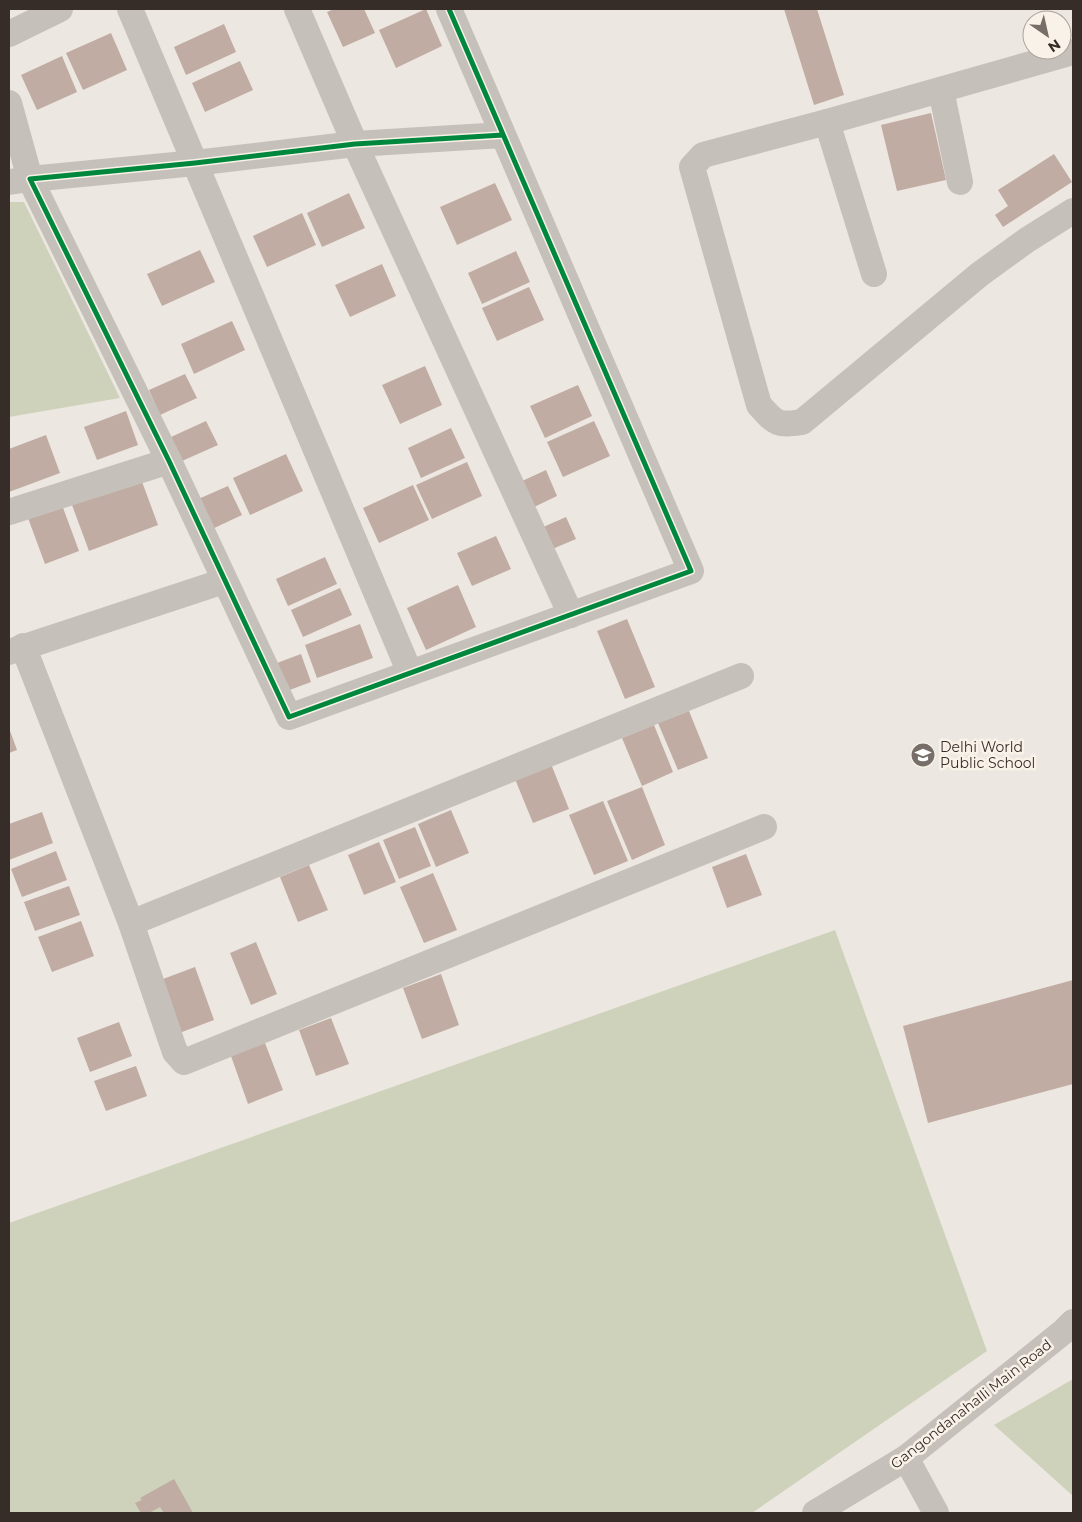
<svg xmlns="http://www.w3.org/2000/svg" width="1082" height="1522" viewBox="0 0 1082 1522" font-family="Montserrat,sans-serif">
<rect width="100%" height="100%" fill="#ede7e1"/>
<!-- green -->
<g fill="#ced2bb">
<path d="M9,202H24L120,398L9,417Z"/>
<path d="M835,930L987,1351L752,1513H9V1223Z"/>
<path d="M1073,1379V1496L994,1425Z"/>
</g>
<!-- building -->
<g fill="#c0aca3">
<path d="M334,9H364L375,33L343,47L327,12Z"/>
<path d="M426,9L442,46L396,68L379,30Z"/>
<path d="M784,9H817L844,95L814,105Z"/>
<path d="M224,24L236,52L186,75L174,47Z"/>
<path d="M111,33L127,70L83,90L66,53Z"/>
<path d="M62,56L77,92L37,110L21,75Z"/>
<path d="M240,61L253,90L205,112L192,83Z"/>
<path d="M931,113L946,180L897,191L881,125Z"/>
<path d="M1054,154L1072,182L1003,227L995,215L1008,206L998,190Z"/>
<path d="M495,183L512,220L457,245L440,207Z"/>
<path d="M349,193L365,228L322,247L307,213Z"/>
<path d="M302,213L316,245L267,267L253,236Z"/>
<path d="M200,250L215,282L162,306L147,274Z"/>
<path d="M516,251L530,282L482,304L468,273Z"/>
<path d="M382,264L396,296L350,317L335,285Z"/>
<path d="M529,287L544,320L497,341L482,308Z"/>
<path d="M232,321L245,350L194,374L181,344Z"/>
<path d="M425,366L442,405L400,424L382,385Z"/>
<path d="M185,374L197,398L160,415L149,390Z"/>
<path d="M578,385L592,416L545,438L530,406Z"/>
<path d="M126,411L138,445L97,460L84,427Z"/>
<path d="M206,421L218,445L182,461L171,437Z"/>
<path d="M594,421L610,456L563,477L547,442Z"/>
<path d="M451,428L465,458L421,478L408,448Z"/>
<path d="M46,435L60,473L9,492V449Z"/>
<path d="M286,454L303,491L250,515L233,478Z"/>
<path d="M467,462L482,496L432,519L416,485Z"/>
<path d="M546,470L557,496L532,508L520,482Z"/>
<path d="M141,479L158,525L89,551L72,505Z"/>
<path d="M413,485L429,520L379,543L363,508Z"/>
<path d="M228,486L242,515L210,530L196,500Z"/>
<path d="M62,505L79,551L45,564L28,518Z"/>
<path d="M566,517L576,539L550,550L541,528Z"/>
<path d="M496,536L511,569L472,586L457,553Z"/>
<path d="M325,557L337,584L288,606L276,579Z"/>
<path d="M458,585L476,627L426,650L407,608Z"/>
<path d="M340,588L352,615L303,637L291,610Z"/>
<path d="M627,619L655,687L625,699L597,631Z"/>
<path d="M360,624L373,658L317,678L305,645Z"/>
<path d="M301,654L311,682L279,694L269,666Z"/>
<path d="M689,711L708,758L678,770L658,723Z"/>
<path d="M654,725L673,772L642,786L622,738Z"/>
<path d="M9,728L17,750L9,753Z"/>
<path d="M551,764L569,809L533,823L515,779Z"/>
<path d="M642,787L665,845L632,860L607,801Z"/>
<path d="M603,801L628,861L594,875L569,815Z"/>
<path d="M451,810L469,853L436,867L418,824Z"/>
<path d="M42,812L53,843L9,860V824Z"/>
<path d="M415,827L431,866L399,879L383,840Z"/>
<path d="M379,842L396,882L364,895L348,855Z"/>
<path d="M56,851L67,880L22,897L11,869Z"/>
<path d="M746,854L762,895L727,908L712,867Z"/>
<path d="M309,865L328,910L298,922L280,877Z"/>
<path d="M433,873L457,930L424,943L400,887Z"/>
<path d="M69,886L80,915L35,931L24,902Z"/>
<path d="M81,921L94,956L52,972L38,937Z"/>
<path d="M256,942L277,994L251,1005L230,953Z"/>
<path d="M195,967L214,1020L174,1035L155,982Z"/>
<path d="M441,974L459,1025L422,1039L403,988Z"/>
<path d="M1073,980V1084L928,1123L903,1026Z"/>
<path d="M331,1018L349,1064L316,1076L299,1030Z"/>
<path d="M119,1022L132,1056L90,1072L77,1038Z"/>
<path d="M265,1043L283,1090L248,1104L231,1056Z"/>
<path d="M136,1066L147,1096L106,1111L94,1081Z"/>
<path d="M174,1479L193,1513H164L160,1507L149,1513H141L135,1503L142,1500L140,1498Z"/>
</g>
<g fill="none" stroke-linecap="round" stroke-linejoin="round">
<!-- minor -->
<g stroke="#c6c0ba" stroke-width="26">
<path d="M130,9L410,673"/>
<path d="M297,9L355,144L571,615"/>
<path d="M449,9L691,571L289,717L169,461L30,179L195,163L355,144L503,135"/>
<path d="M9,34L60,9"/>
<path d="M1073,52L827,122L703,155L692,167L759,405C775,423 777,426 802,422L980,274L1027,240L1073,211"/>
<path d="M941,90L960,182"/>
<path d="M9,103L30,179L9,182"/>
<path d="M827,122L874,274"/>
<path d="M9,512L169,461"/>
<path d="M23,646L131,923L175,1052L184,1062L764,827"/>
<path d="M9,652L224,581"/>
<path d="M131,923L741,676"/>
<path d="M906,1458L936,1513"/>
<path d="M815,1513L906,1458L1063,1332L1073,1322"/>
</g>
<defs>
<path id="cycleway" d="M449,9L691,571L289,717L169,461L30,179L195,163L355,144L503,135"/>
</defs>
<!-- cycleway casing -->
<use href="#cycleway" stroke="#f9f2e8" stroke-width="8"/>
<!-- cycleway -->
<use href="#cycleway" stroke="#00873e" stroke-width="5"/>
</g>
<!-- icons -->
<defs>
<symbol id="school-disc" viewBox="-11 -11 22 22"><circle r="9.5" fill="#776e69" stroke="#f9f2e8"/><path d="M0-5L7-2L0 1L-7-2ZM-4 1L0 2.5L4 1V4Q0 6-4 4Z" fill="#fff"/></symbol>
</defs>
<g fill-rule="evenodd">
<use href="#school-disc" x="909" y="741" width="28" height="28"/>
</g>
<g text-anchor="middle" stroke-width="5" stroke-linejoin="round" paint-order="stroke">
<!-- poi labels -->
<g font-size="14" fill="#372d28" stroke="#f9f2e8" text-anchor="start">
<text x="940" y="752">Delhi World<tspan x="940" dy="16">Public School</tspan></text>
</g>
<!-- street labels -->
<g font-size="14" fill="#372d28" stroke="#f9f2e8">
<text transform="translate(971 1404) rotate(-38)" y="5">Gangondanahalli Main Road</text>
</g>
</g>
<!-- border -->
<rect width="1082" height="1522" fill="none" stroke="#372d28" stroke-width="20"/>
<!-- north arrow -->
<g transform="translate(1047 35) rotate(146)"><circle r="24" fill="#f9f2e8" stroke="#aba39b"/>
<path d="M0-4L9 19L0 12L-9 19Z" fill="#776e69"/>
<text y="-8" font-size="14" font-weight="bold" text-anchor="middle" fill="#372d28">N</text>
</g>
</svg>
